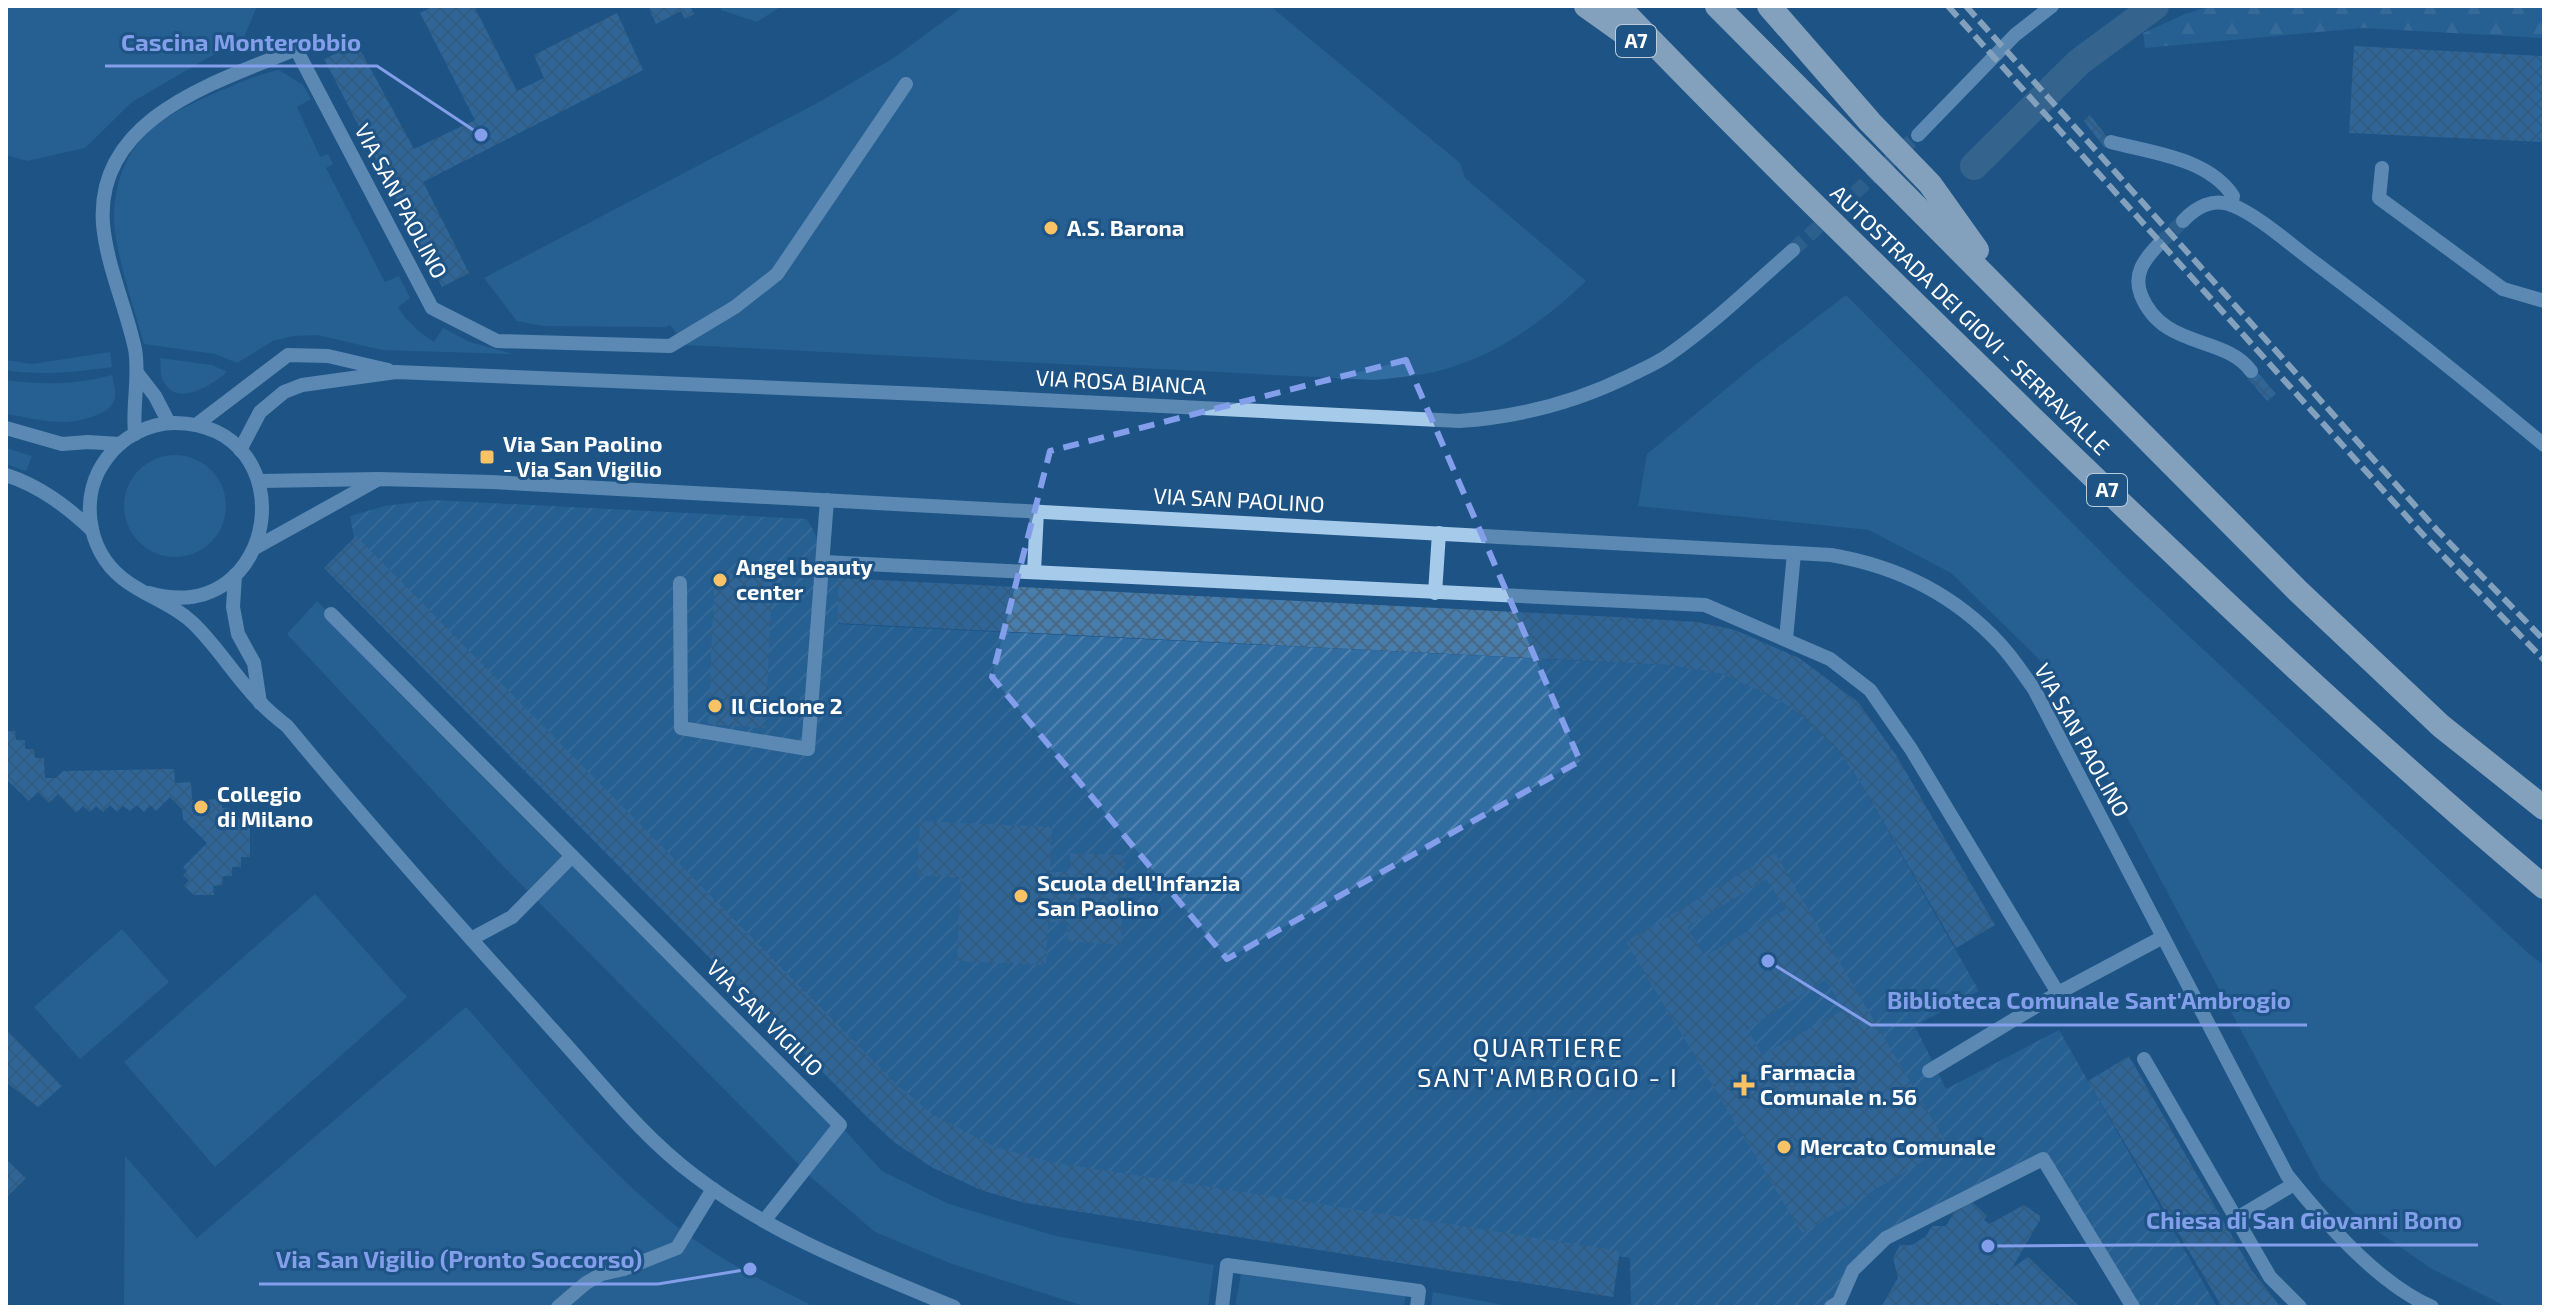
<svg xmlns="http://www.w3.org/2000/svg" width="2550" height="1313" viewBox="0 0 2550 1313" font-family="'Exo 2',sans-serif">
<defs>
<pattern id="forest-firs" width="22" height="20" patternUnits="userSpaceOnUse" patternTransform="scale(2)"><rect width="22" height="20" fill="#326da2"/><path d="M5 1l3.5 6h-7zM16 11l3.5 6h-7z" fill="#5183b0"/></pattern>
<pattern id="garden-furrows" width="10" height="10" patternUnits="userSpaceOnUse" patternTransform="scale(2)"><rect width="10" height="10" fill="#326da2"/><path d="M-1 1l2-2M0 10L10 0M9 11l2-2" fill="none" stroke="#5183b0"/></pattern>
<pattern id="building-cross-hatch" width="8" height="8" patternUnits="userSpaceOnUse" patternTransform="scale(2)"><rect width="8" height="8" fill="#477dad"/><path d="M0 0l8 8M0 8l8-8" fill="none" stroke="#496781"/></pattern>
</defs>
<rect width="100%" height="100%" fill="#1e5385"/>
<!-- green -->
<g fill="#326da2">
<path d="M6,6H257L244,37L132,102L85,148L27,161L6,155Z"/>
<path d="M720,6H782L757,22L721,10Z"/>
<path d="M964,6H1270L1460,163L1465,178L1586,281C1543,322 1495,357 1435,372C1415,376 1394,378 1374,380L686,345L670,325L665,327L543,326L517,321L484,278L821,101L895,57Z"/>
<path d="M279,70L303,85L311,99L297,107L320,157L328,154L333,164L326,168L385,282L399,276L410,298L398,307C407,322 419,332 434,342L443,328L470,342L513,354L382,350L317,335L293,336L273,341L237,363L215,354L144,344C135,311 112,244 114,212C119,143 157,118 215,93C236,84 256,75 279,70Z"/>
<path d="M1846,295L2128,579L2529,954L2544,965V1307H2507L2432,1269L2364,1222L2321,1180L2047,667L1951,573L1869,530L1638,506L1647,454L1755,365Z"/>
<path d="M110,352L112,367C76,372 42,376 6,370V360L32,364Z"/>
<path d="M160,358L212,365L227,372C212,385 174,410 162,378C160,372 161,364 160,358Z"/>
<path d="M112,375C114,384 117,393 114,401C111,409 102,413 94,416C63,428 38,419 6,414V380C45,385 74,385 112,375Z"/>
<path d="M6,448L32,456L26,471L6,464Z"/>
<circle cx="175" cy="506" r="51"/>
<path d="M317,601L840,1125L882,1171L949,1204L1056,1236L1214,1265L1208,1307H1087L952,1264L875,1232L813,1179L504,867L287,634Z"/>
<path d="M315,894L407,997L215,1167L124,1062Z"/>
<path d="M122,929L169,982L80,1059L34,1007Z"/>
<path d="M466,1007C536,1085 603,1171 687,1234C725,1263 767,1283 809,1304L807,1307H124L125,1156L197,1238Z"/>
<path d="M1242,1268L1407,1288L1404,1307H1235Z"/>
<path d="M1433,1292L1515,1307H1431Z"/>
</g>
<!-- forest -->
<path fill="url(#forest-firs)" d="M2210,6H2544V38L2363,28L2145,48L2143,33L2185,14Z"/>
<!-- garden -->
<path fill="url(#garden-furrows)" d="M433,500L807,519L839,578L838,624L1668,665L1723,674L1782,702L1801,715L1838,750L1860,782L1979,991L1915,1026L1946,1089L2059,1030L2217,1307H2126L2042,1159L1886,1238L1831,1307H1631L1630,1258L1050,1166L995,1150L951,1129L898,1088L354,537L350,516L385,506Z"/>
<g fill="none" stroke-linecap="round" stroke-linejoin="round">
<!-- canal -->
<path stroke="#507599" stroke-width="28" d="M1974,166L2079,62L2155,6"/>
</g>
<!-- building -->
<g fill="url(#building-cross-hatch)" fill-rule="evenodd">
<path d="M434,6H474L517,91L544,78L534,55L617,13L643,70L423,182L469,273L442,287L324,59L357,44L414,149L475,120L420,13Z"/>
<path d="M648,6H690L694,14L685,19L681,11L656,24Z"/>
<path d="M2354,46L2544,56L2542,142L2349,133Z"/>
<path d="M2090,115L2111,142L2105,148L2084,121Z"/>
<path d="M2254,368L2276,394L2267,401L2246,376Z"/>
<path d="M356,536L899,1087L932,1114L995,1147L1051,1162L1620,1251L1613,1297L1025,1203L981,1190L933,1168L894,1142L867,1117L324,568Z"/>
<path d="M715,571L773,573L765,728L708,724Z"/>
<path d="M839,578L1617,617L1697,622L1735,630L1799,658L1858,702L1896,755L1995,925L1956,948L1860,782L1838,750L1801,715L1782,702L1723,674L1668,665L837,623Z"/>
<path d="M6,731H15L16,740H25V749H34L35,758H44L45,778H56L63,771L174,769L175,783L191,782L192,800L222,799V808L231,809V818H241V828L250,827V857H241V867H232V876H223L222,885L213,886L214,895H194L184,886L189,880L183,875L187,871L183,867L207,843L183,819L182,809L170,797L156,811L150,805L144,812L137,805L130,811L123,806L117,812L110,805L103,812L96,806L90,812L83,806L76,813L58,794L49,803L38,792L29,801L6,779Z"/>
<path d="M920,821L1052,827L1050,872H1070V853L1125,855L1121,944L1067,942L1068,922H1048L1046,965L957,961L961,878L917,875Z"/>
<path d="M1775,853L1948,1146L1802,1233L1626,942ZM1766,879L1786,909L1705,956L1687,927ZM1826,979L1843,1010L1762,1055L1747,1029Z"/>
<path d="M6,1029L62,1086L38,1107L6,1082Z"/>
<path d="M2129,1056L2252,1271L2281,1307H2222L2088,1081Z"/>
<path d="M6,1159L26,1178L6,1198Z"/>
<path d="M1972,1202L1987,1216L1984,1220L1989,1224L2024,1205L2040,1216V1220L2012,1268L2028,1257L2080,1307H2003L1996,1303L1994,1307H1881L1898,1278L1893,1258L1900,1245H1912L1926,1236L1932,1226H1946L1954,1212Z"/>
</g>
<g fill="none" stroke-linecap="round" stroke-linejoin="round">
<!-- minor-tunnel -->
<g stroke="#406d97" stroke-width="14" stroke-dasharray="14 7" stroke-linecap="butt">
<path d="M2158,245L2183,221"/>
<path d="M1793,250L1918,135"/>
</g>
<!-- minor -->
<g stroke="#a6caea" stroke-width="14">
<path d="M1918,135L2015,35L2052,6"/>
<path d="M2111,142C2152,153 2208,158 2233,196L2231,205"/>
<path d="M2382,168L2379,198L2503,289L2544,301"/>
<path d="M2183,221C2196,207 2213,198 2232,205C2261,217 2293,247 2318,265C2395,323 2470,383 2544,445"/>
<path d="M2158,245C2144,260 2133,274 2141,295C2163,350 2225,335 2251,371"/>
<path d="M138,374L155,396L169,423"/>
<path d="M196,425L288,355L328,356L388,370"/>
<path d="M6,428L62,444L88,442L120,444"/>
<path d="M135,434C132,405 140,377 135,349C126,307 107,267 103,224C95,117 217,82 296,49L432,308L497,341L670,346L735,307L777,274L906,84"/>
<path d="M240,450L260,412L284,392L302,385L396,372L923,394L1459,421C1520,417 1574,403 1629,376C1641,370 1655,364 1667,356C1712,325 1752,286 1793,250"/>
<path d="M6,475C40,486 66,506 92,530"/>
<path d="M259,481L379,479L491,482L1831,555C1896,566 1955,595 2000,644C2013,658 2023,674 2034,689L2287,1175C2324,1221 2377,1283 2432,1307"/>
<path d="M255,548L377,480"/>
<path d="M824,562L1705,605L1830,659L1870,690L1911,749L2058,993"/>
<path d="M1034,572L1037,511"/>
<path d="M235,575L233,607L238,634L254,663L260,703"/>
<path d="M680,583L681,728L808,749L827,500"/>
<path d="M149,593C280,630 308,425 175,423C149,423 122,437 107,458C79,494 86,549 122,578C144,596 172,603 193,623C218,647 236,678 260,702C268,711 278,719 287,726C372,829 462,929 551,1028C597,1078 640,1135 695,1176C772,1235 865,1270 954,1307"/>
<path d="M1435,593L1439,533"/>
<path d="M331,614L840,1125L764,1221"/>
<path d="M1786,639L1794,553"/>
<path d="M471,939L512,917L572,856"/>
<path d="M2144,1059L2270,1277L2300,1307"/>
<path d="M1929,1071L2058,993L2163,937"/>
<path d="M2237,1218L2294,1184"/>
<path d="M558,1307L586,1283L602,1274L624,1269L677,1248L713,1189"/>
<path d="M1222,1307L1227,1265L1419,1291L1417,1307"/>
<path d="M1831,1307L1839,1302L1853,1270L1886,1238L2043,1159L2133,1307"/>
</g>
<!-- highway -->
<g stroke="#fff" stroke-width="24">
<path d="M1586,6L1638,43"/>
<path d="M1618,6C1751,145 1890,279 2028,414C2196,576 2365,737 2544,887"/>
<path d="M1717,6L2298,591L2441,726L2544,808"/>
<path d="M1769,6L1870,122L1930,184L1977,250"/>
</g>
<!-- rail -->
<g stroke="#fff" stroke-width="6" stroke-dasharray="14 6" stroke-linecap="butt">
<path d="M1948,6L2426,538L2544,660"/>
<path d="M1966,6L2437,530L2544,640"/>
</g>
</g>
<!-- marked area -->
<path d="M0 0H2550V1313H0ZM1406,360L1580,761L1227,959L992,677L1050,451Z" fill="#1e5385" fill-opacity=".55" fill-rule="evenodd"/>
<path fill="none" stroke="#839eea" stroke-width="6" stroke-dasharray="16 10" stroke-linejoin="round" d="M1406,360L1580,761L1227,959L992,677L1050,451Z"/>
<!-- markers -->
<g fill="#f9c365" stroke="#1e5385" stroke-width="3">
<circle cx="1051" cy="228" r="8"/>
<rect x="479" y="449" width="16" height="16" rx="4"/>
<circle cx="720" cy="580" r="8"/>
<circle cx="715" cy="706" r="8"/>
<circle cx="201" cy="807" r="8"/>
<circle cx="1021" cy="896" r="8"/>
<path d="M1740 1073h8v8h8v8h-8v8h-8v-8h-8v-8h8z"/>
<circle cx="1784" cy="1147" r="8"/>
</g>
<g text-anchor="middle" stroke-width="6" stroke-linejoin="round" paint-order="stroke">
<!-- shield labels -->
<g fill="#1e5385" stroke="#bccbda" stroke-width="2">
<rect x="1616" y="25" width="40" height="32" rx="6"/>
<rect x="2087" y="474" width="40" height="32" rx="6"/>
</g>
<g font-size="20" font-weight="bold" fill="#fff">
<text x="1636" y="48">A7</text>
<text x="2107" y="497">A7</text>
</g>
<!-- street labels -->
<g font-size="22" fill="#fff" stroke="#1e5385">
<text transform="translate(401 201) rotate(62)" y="8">VIA SAN PAOLINO</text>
<text transform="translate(1970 320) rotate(44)" y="8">AUTOSTRADA DEI GIOVI - SERRAVALLE</text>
<text transform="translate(1121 382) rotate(3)" y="8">VIA ROSA BIANCA</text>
<text transform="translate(1239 500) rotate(3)" y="8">VIA SAN PAOLINO</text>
<text transform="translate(2082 740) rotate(61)" y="8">VIA SAN PAOLINO</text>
<text transform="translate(765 1018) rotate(45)" y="8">VIA SAN VIGILIO</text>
</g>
<!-- poi labels -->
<g font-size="22" font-weight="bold" fill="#fff" stroke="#1e5385" text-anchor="start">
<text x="1067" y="236">A.S. Barona</text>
<text x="503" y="452">Via San Paolino<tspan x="503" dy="25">- Via San Vigilio</tspan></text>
<text x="736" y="575">Angel beauty<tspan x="736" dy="25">center</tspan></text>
<text x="731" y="714">Il Ciclone 2</text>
<text x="217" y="802">Collegio<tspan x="217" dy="25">di Milano</tspan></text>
<text x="1037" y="891">Scuola dell'Infanzia<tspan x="1037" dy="25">San Paolino</tspan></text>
<text x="1760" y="1080">Farmacia<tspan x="1760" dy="25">Comunale n. 56</tspan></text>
<text x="1800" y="1155">Mercato Comunale</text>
</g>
<!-- quarter labels -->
<g font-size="26" letter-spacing="2" fill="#fff" stroke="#1e5385">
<text x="1548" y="1057">QUARTIERE<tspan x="1548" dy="30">SANT'AMBROGIO - I</tspan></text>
</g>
</g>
<!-- callouts -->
<path fill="none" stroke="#839eea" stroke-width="3" d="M481 135L377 66H105M1768 961L1871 1025H2307M1988 1246L2130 1245H2478M750 1269L658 1284H259"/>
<g fill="#839eea" stroke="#1e5385" stroke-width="3">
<circle cx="481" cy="135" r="8"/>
<circle cx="1768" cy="961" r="8"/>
<circle cx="1988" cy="1246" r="8"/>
<circle cx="750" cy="1269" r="8"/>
</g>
<g font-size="24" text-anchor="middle" font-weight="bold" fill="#839eea" stroke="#1e5385" stroke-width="6" stroke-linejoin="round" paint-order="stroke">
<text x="241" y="51">Cascina Monterobbio</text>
<text x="2089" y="1009">Biblioteca Comunale Sant'Ambrogio</text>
<text x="2304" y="1229">Chiesa di San Giovanni Bono</text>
<text x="459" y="1268">Via San Vigilio (Pronto Soccorso)</text>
</g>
<!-- border -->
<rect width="2550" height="1313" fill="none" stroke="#ffffff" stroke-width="16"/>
</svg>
